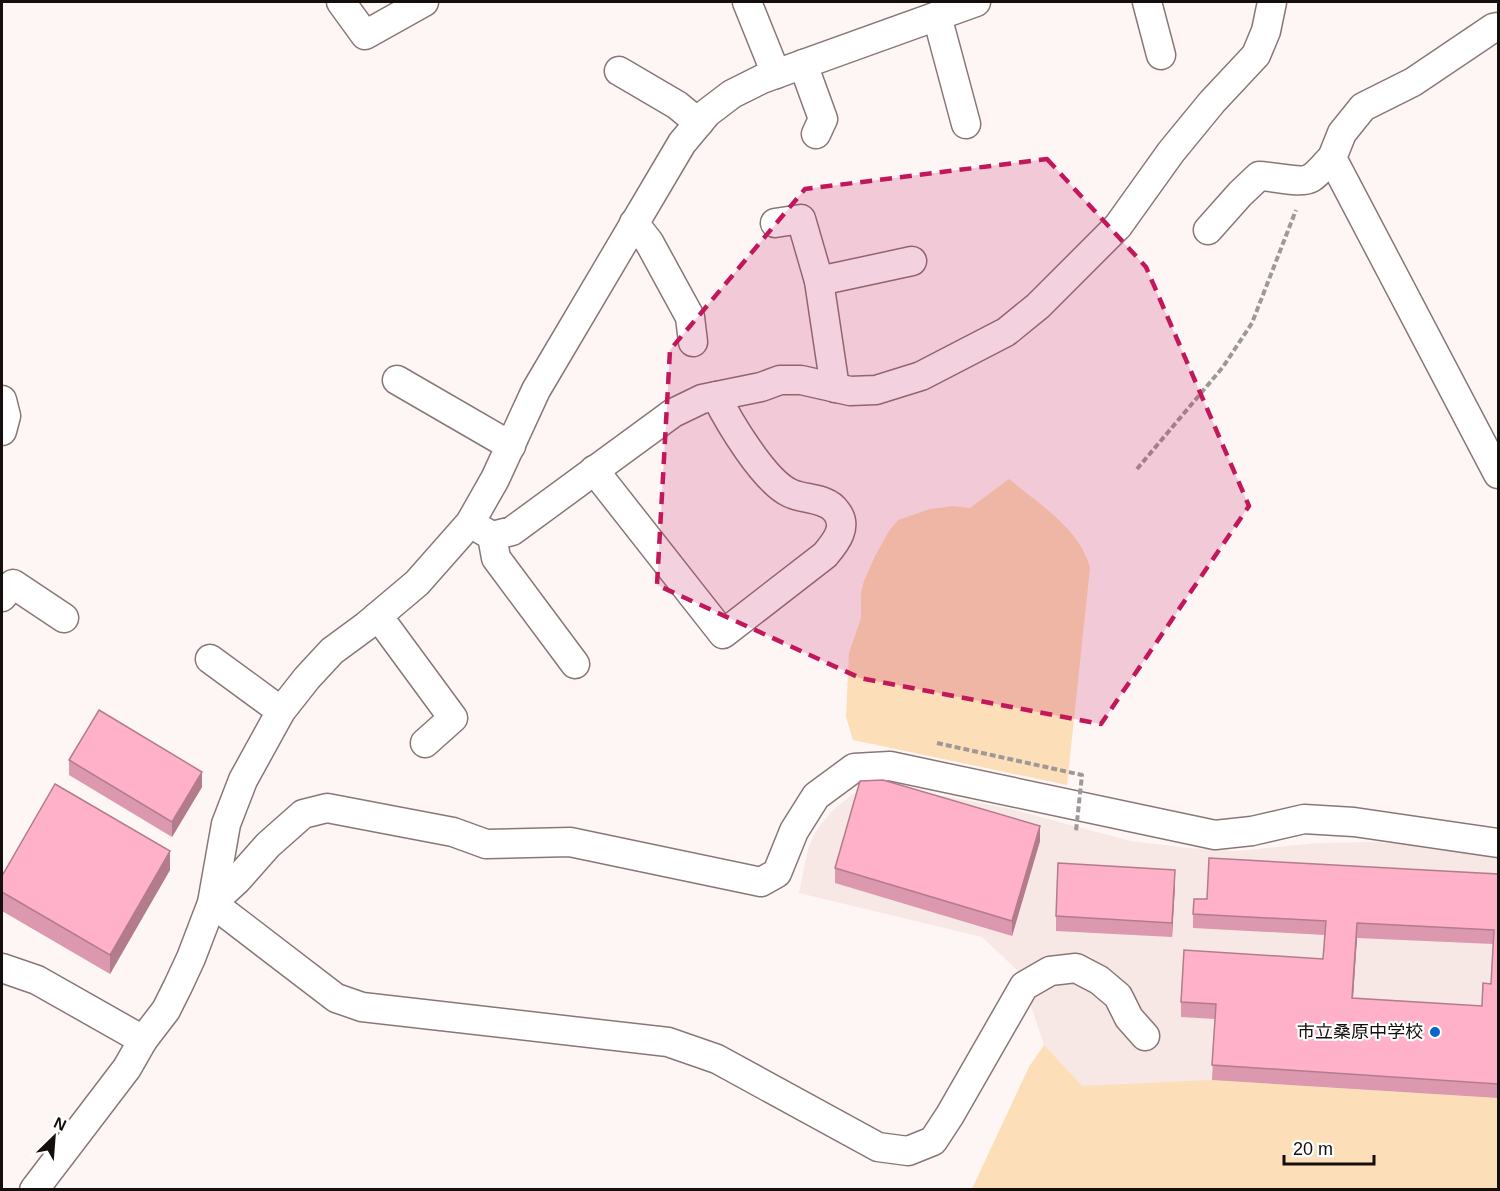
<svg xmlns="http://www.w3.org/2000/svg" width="1500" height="1191" viewBox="0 0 1500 1191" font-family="Helvetica,'Noto Sans JP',sans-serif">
<rect width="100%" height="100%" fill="#fef6f5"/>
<!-- built -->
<path fill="#f7e7e5" d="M890,786L1007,808L1131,841L1188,848L1237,851L1317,843L1377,842L1498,853V1189H972L1029,1067L1044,1045L1020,973L982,937L799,893L808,849L816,831L832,811L853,794L872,787Z"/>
<!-- green -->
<g fill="#fcdeb8">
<path d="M1009,479C1038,503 1081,530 1090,568L1067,785L853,740L846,717L849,653L861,618V593L864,581L875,556L889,531L898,520L930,509L954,506L970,508Z"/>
<path d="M1044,1045L1082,1086L1212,1080L1498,1098V1189H972L1029,1067Z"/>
</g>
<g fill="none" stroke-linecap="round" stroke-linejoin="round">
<defs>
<g id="minor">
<path d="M341,2L365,35L424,2"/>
<path d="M747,2L776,74"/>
<path d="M1147,2L1161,55"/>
<path d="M937,16L966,124"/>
<path d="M1498,27L1493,28L1413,82L1363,107L1342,133L1332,158L1498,474"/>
<path d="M803,64L823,119L816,134"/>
<path d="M619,71L677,105L699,123"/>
<path d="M634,223L649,242L690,317L693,342"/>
<path d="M775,223L801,219L819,281L835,388"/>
<path d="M1208,230L1240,194L1259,176C1272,176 1301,184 1311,178C1319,173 1325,164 1332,158"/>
<path d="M819,281L912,261"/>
<path d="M397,380L511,446"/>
<path d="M2,400L6,416L2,431"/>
<path d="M594,470L723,634L825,555C835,543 849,527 836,511C826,497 804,500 790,493C764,481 729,422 716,396"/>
<path d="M475,526L492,536L496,558L575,664"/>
<path d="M492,536L512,531L673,413L702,399L761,387L780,380H801L850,391L876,390L921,376L1006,332L1038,306L1118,226L1171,152L1212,102L1256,55L1266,31L1272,2"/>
<path d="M2,597L13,584L64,618"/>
<path d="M378,616L453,718L425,743"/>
<path d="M210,659L281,711"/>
<path d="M2,968L37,980L143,1040"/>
<path d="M1145,1036L1129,1018L1118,996L1099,980L1076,968L1050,971L1024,986L950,1115L933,1141L908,1151L878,1147L717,1059L668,1042L362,1007L336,998L212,903L237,880L268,845L303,814L327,808L453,832L486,844L570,842L761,882L777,873L794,831L816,796L854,768L890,766L1215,835L1252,831L1304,819L1354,822L1498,843"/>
<path d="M34,1190L127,1068L143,1040L166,1010L178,986L191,958L212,903L226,824L243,780L281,711L307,678L332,651L366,626L417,583L470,523L495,479L536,390L682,143L707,113L732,94L762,79L976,2"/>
</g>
</defs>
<!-- minor casing -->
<use href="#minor" stroke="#887776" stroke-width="31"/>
<!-- path -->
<path stroke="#9f9897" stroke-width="4" stroke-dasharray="6 3" stroke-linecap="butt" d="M1137,469L1223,367L1252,323L1296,210"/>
<!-- minor -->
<use href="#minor" stroke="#fff" stroke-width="28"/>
<!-- path-bridge -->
<path stroke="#9f9897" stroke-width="4" stroke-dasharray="6 3" stroke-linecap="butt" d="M937,743L1082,775L1076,831"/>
</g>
<!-- wall -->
<g fill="#db98ae" fill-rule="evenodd">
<path d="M69,760L202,787L172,837L69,775Z"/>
<path d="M1040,841L1012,936L835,883V868Z"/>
<path d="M170,870L110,974L2,911V876Z"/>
<path d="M1498,874V1098L1212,1080L1215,1019L1181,1017V1002L1323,959L1325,935L1193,928V914L1207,899ZM1357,938L1493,944L1491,984L1482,1006L1353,998Z"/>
<path d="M1175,885L1172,937L1056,931V916Z"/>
</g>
<!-- shaded-wall -->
<g fill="#b27c8d">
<path d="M202,772V787L172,837V822Z"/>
<path d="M1040,826V841L1012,936V921Z"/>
<path d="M170,851V870L110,974V955Z"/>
<path d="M1175,870V885L1172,937V923Z"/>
<path d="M1357,923V938L1352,1012V998Z"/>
</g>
<!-- building -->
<g fill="#ffb1ca" stroke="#b27c8d" stroke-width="1.5" fill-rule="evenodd">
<path d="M99,710L202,772L172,822L69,760Z"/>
<path d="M883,780L1040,826L1012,921L835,868L860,781Z"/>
<path d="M55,784L170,851L110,955L2,892V876Z"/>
<path d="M1209,858L1498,874V1084L1212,1065L1216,1004L1181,1002L1184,950L1323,959L1326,921L1193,914L1194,899H1207ZM1357,923L1494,930L1491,984L1483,983L1482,1006L1352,998Z"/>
<path d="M1058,863L1175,870L1172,923L1056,916Z"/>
</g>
<!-- marked area -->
<path fill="#c2185b" fill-opacity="0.2" stroke="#c2185b" stroke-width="4.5" stroke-dasharray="12 8" stroke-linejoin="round" d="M1047,159L1146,267L1249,506L1101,724L860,678L657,585L670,350L805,189Z"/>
<!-- markers -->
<circle fill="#0b65ce" stroke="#fff" stroke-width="2" cx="1435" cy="1032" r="6"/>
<g text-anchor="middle" stroke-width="4.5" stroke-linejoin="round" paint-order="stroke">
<!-- poi labels -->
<g font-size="18" fill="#140e0d" stroke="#fff" text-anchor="end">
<text x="1423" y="1038">市立桑原中学校</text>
</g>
</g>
<!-- border -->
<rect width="1500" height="1191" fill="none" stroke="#140e0d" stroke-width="6"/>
<!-- north arrow -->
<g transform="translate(54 1137) rotate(25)" stroke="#ffffff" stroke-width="4.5" paint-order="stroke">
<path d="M0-4.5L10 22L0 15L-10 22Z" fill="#140e0d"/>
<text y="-9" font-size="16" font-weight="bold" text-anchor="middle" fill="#140e0d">N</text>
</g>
<!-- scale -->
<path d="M1284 1155v9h90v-9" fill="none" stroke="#140e0d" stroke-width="3"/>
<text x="1293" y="1155" font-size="18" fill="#140e0d" stroke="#ffffff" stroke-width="4.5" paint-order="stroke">20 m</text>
</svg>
